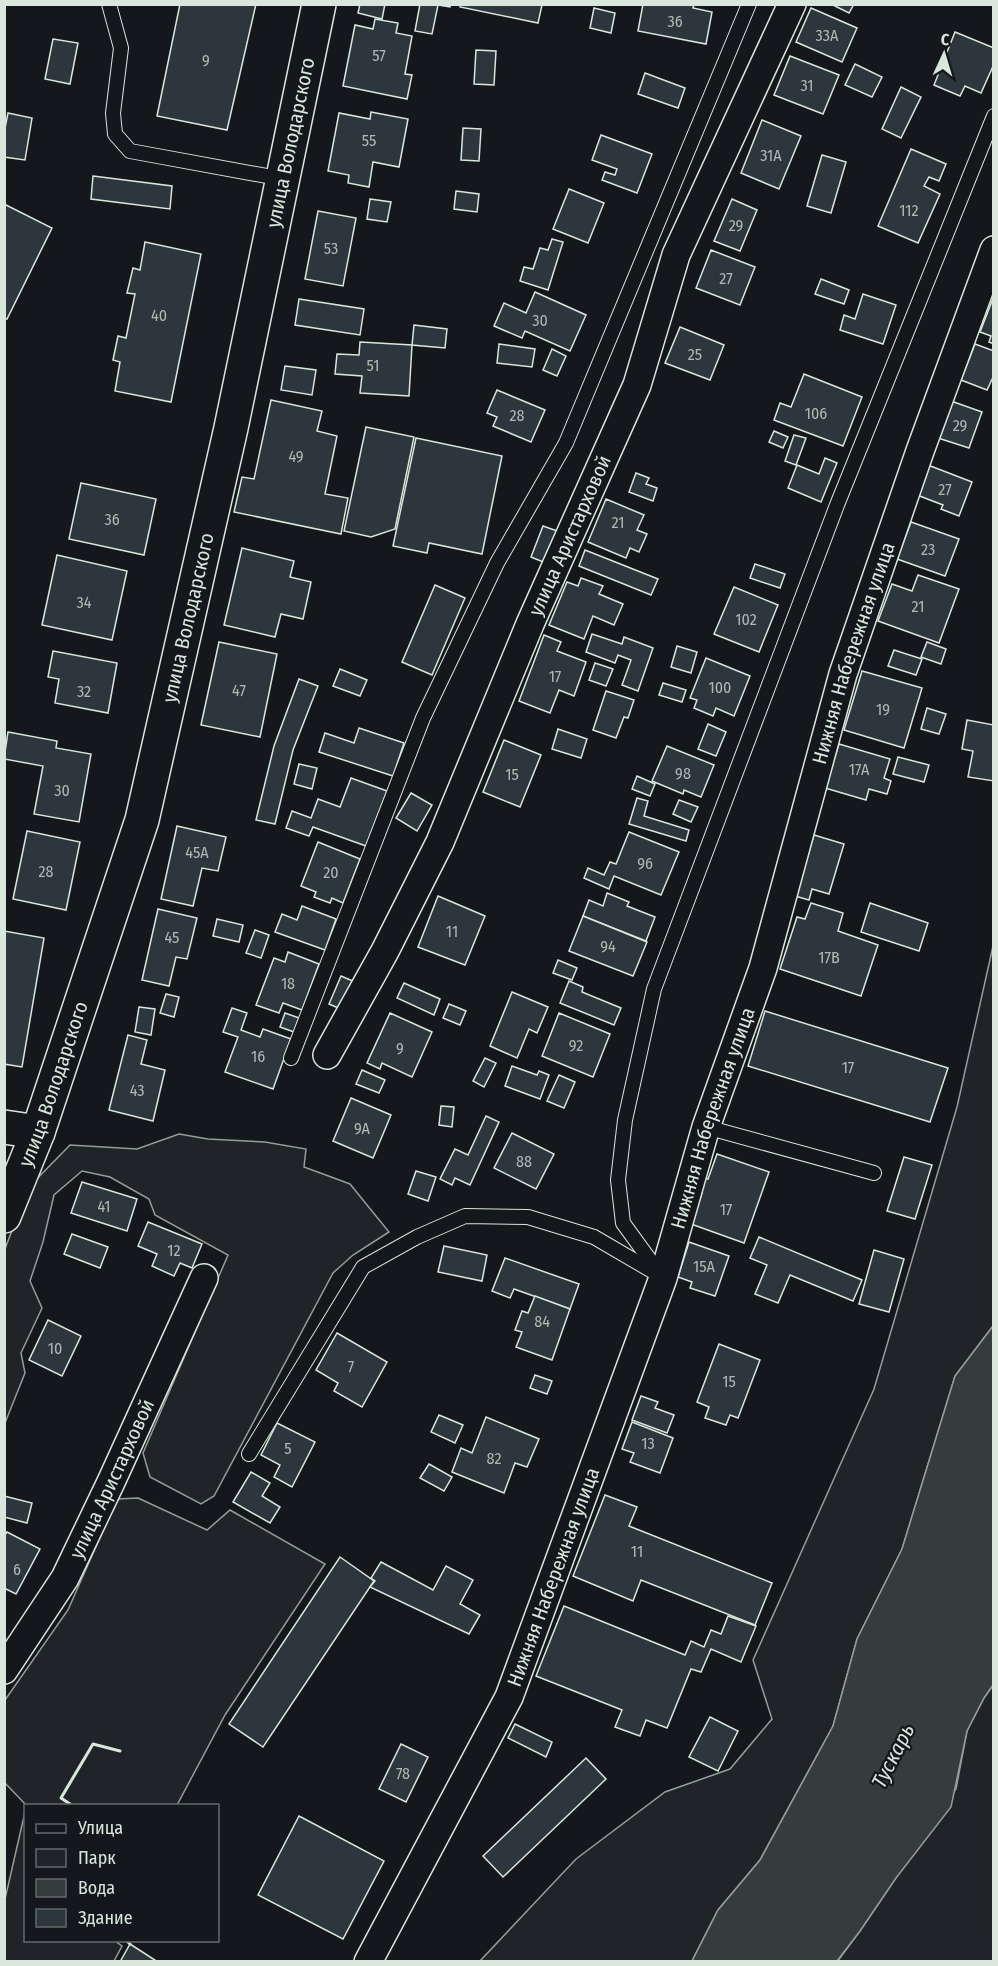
<svg xmlns="http://www.w3.org/2000/svg" width="998" height="1966" viewBox="0 0 998 1966" font-family="'Fira Sans Condensed',sans-serif">
<rect width="100%" height="100%" fill="#14181c"/>
<!-- green -->
<g fill="#202428" stroke="#939e99" stroke-width="1.5">
<path d="M993,946V1326L955,1376L902,1549L857,1639L833,1726L760,1860L718,1910L692,1961L479,1962L576,1859L665,1792L730,1769L772,1719L753,1660L874,1389L957,1107Z"/>
<path d="M179,1134L208,1139L265,1142L306,1149L304,1167L350,1184L389,1232L353,1255L333,1273L214,1496L201,1504L150,1477L143,1453L228,1255L155,1215L149,1199L110,1177L82,1171L54,1195L43,1242L30,1281L42,1308L21,1353L25,1373L5,1423V1249L28,1188L70,1145L137,1149Z"/>
<path d="M138,1498L207,1530L230,1510L325,1564L225,1715L177,1805H26L5,1783V1700L68,1610L117,1499Z"/>
<path d="M993,1685V1961L837,1962L860,1931L956,1789L967,1731L984,1698Z"/>
<path d="M25,1812L26,1940L115,1941L122,1946L114,1961H5V1899Z"/>
</g>
<!-- water -->
<path fill="#363b3e" stroke="#939e99" stroke-width="1.5" d="M993,1326V1685L984,1698L967,1731L951,1807L896,1878L860,1931L837,1961H692L718,1910L760,1860L833,1726L857,1639L902,1549L955,1376Z"/>
<!-- building -->
<g fill="#2c363c" stroke="#d8e6dc" stroke-width="1.5">
<path d="M180,4H256L227,130L157,116Z"/>
<path d="M360,4H385L382,19L358,13Z"/>
<path d="M420,4H451L450,7L438,5L432,34L415,31Z"/>
<path d="M460,4H540L542,5L538,23L460,7Z"/>
<path d="M643,4H694L693,8L712,12L706,44L638,31Z"/>
<path d="M831,4H854L849,13Z"/>
<path d="M594,8L615,13L611,33L590,28Z"/>
<path d="M811,8L857,28L842,62L796,42Z"/>
<path d="M375,19L398,23L396,33L412,36L405,74L412,75L407,99L343,86L355,25L373,29Z"/>
<path d="M955,32L994,48V64L981,93L965,86L960,96L934,85Z"/>
<path d="M53,39L78,43L70,84L45,79Z"/>
<path d="M476,50L496,51L494,85L474,84Z"/>
<path d="M790,56L839,75L823,114L774,95Z"/>
<path d="M855,64L882,77L872,97L845,85Z"/>
<path d="M645,73L685,88L678,108L638,94Z"/>
<path d="M901,87L921,97L901,138L882,129Z"/>
<path d="M371,112L408,119L399,167L373,162L369,187L348,183L349,175L328,171L339,113L370,119Z"/>
<path d="M8,113L32,118L25,160L4,157V133Z"/>
<path d="M762,120L801,136L779,189L741,173Z"/>
<path d="M463,128L481,129L479,161L461,160Z"/>
<path d="M601,135L652,154L637,193L602,180L605,172L615,175L617,169L592,160Z"/>
<path d="M911,149L946,164L939,181L929,177L924,186L940,194L918,243L878,226Z"/>
<path d="M822,155L846,162L831,213L807,206Z"/>
<path d="M93,176L172,186L170,209L91,199Z"/>
<path d="M569,189L604,203L588,243L553,229Z"/>
<path d="M456,191L479,194L477,212L454,209Z"/>
<path d="M370,199L391,202L387,222L367,219Z"/>
<path d="M732,199L757,210L740,251L714,241Z"/>
<path d="M4,204L52,228L7,319L4,318Z"/>
<path d="M318,211L356,218L343,286L305,279Z"/>
<path d="M552,239L563,242L548,290L520,281L524,267L533,269L540,248L548,250Z"/>
<path d="M145,242L201,254L171,402L115,391L120,362L113,360L118,336L126,338L135,294L127,293L133,268L140,270Z"/>
<path d="M711,250L755,267L740,305L696,288Z"/>
<path d="M821,279L849,290L844,304L815,294Z"/>
<path d="M535,292L586,315L570,351L525,331L522,338L494,326L504,303L526,313Z"/>
<path d="M863,294L896,305L883,344L840,330L844,315L855,319Z"/>
<path d="M994,296V344L989,342L991,336L980,332Z"/>
<path d="M299,299L364,309L360,335L295,325Z"/>
<path d="M414,325L447,329L445,348L412,345Z"/>
<path d="M680,327L724,345L710,380L665,363Z"/>
<path d="M360,342L412,345L409,396L360,393L362,376L335,374L337,354L359,355Z"/>
<path d="M499,344L535,349L532,367L497,363Z"/>
<path d="M975,344L994,351V375L987,390L961,380Z"/>
<path d="M552,349L566,356L557,376L543,370Z"/>
<path d="M285,366L316,370L312,395L281,390Z"/>
<path d="M804,374L862,397L843,446L774,420L780,403L791,407Z"/>
<path d="M497,390L545,410L531,442L493,426L497,417L487,413Z"/>
<path d="M271,400L322,411L317,431L337,436L325,494L348,498L341,534L234,512L242,477L254,479Z"/>
<path d="M951,401L982,412L969,448L938,438Z"/>
<path d="M366,427L414,437L395,529L371,537L344,531Z"/>
<path d="M774,431L788,437L783,448L769,442Z"/>
<path d="M794,435L806,438L796,465L785,461Z"/>
<path d="M416,438L502,456L482,554L429,543L427,553L393,546Z"/>
<path d="M825,458L837,463L821,502L788,488L797,465L819,474Z"/>
<path d="M928,465L972,482L959,516L941,509L943,505L917,495Z"/>
<path d="M636,473L649,478L646,484L657,488L653,501L629,492Z"/>
<path d="M81,483L156,499L144,555L69,539Z"/>
<path d="M606,499L644,515L637,530L647,534L639,552L630,548L626,558L588,542Z"/>
<path d="M911,522L959,539L945,576L897,559Z"/>
<path d="M543,526L560,532L548,564L531,557Z"/>
<path d="M242,548L294,561L290,577L311,582L303,619L281,614L275,637L224,625Z"/>
<path d="M585,550L658,579L651,595L579,566Z"/>
<path d="M57,555L127,571L112,640L42,625Z"/>
<path d="M755,564L785,574L780,588L750,578Z"/>
<path d="M918,575L959,589L939,643L878,621L892,584L912,591Z"/>
<path d="M581,578L603,586L599,594L623,604L614,625L593,616L584,639L549,625L567,582L578,586Z"/>
<path d="M435,585L465,598L432,675L402,662Z"/>
<path d="M734,587L778,605L759,652L714,634Z"/>
<path d="M592,634L622,644L624,637L653,648L638,691L622,685L631,660L618,655L615,663L586,652Z"/>
<path d="M544,635L561,642L557,651L586,662L574,696L559,690L550,713L519,701Z"/>
<path d="M219,642L277,654L260,737L201,725Z"/>
<path d="M927,642L946,649L941,664L921,657Z"/>
<path d="M677,646L697,652L691,673L671,667Z"/>
<path d="M894,650L922,659L916,675L888,666Z"/>
<path d="M53,651L117,663L108,713L55,703L59,679L48,677Z"/>
<path d="M706,658L750,676L734,716L716,708L713,716L694,708L697,700L690,698Z"/>
<path d="M595,663L613,669L606,686L589,680Z"/>
<path d="M340,669L367,680L360,696L333,686Z"/>
<path d="M862,671L922,688L904,748L844,730Z"/>
<path d="M299,679L318,686L293,750L275,824L256,820L274,746Z"/>
<path d="M663,683L686,690L682,702L659,695Z"/>
<path d="M606,691L634,700L628,718L624,717L616,738L593,730Z"/>
<path d="M927,708L946,714L939,734L921,729Z"/>
<path d="M967,720L994,725V781L968,777L973,751L962,749Z"/>
<path d="M708,724L726,732L716,756L698,749Z"/>
<path d="M359,728L404,743L393,776L319,752L325,733L354,743Z"/>
<path d="M558,729L587,739L581,758L552,749Z"/>
<path d="M8,732L57,741L56,748L91,754L79,822L34,814L43,766L4,759Z"/>
<path d="M504,740L541,755L520,807L483,792Z"/>
<path d="M839,744L890,759L884,778L891,781L887,794L869,789L866,800L825,788Z"/>
<path d="M667,746L714,765L701,797L684,790L683,794L652,781Z"/>
<path d="M898,757L929,765L924,782L893,774Z"/>
<path d="M299,764L317,768L312,789L294,784Z"/>
<path d="M637,776L655,784L650,796L632,789Z"/>
<path d="M351,778L387,791L366,846L313,827L309,836L286,828L292,811L311,818L318,799L340,807Z"/>
<path d="M411,793L432,805L417,831L396,818Z"/>
<path d="M637,798L648,801L644,816L689,830L686,841L629,824Z"/>
<path d="M679,800L698,807L691,822L673,814Z"/>
<path d="M177,826L226,837L218,871L202,868L193,906L161,899Z"/>
<path d="M27,831L80,842L66,910L13,899Z"/>
<path d="M629,832L679,852L661,895L614,876L609,889L584,878L588,868L604,875L610,862L616,864Z"/>
<path d="M814,835L844,844L829,894L812,889L809,900L795,896Z"/>
<path d="M318,842L360,859L343,903L332,898L330,903L314,897L316,892L301,886Z"/>
<path d="M607,893L629,902L627,906L655,917L646,941L583,916L589,900L603,906Z"/>
<path d="M438,896L485,916L465,965L418,947Z"/>
<path d="M811,903L843,913L838,931L878,945L861,996L780,969L797,917L805,919Z"/>
<path d="M870,903L928,923L919,951L861,932Z"/>
<path d="M302,906L336,919L325,950L275,932L282,914L297,920Z"/>
<path d="M158,909L197,918L187,959L176,957L169,986L142,980Z"/>
<path d="M583,916L647,942L633,976L569,951Z"/>
<path d="M217,919L243,925L239,942L213,936Z"/>
<path d="M255,930L269,935L261,958L246,953Z"/>
<path d="M4,931L44,938L22,1067L4,1064Z"/>
<path d="M288,952L319,964L302,1010L283,1003L279,1013L256,1005L274,958L285,962Z"/>
<path d="M558,960L577,968L572,980L553,973Z"/>
<path d="M341,976L355,982L343,1010L329,1004Z"/>
<path d="M569,981L583,987L582,992L621,1008L614,1025L560,1003Z"/>
<path d="M404,983L440,999L434,1015L397,998Z"/>
<path d="M512,992L548,1007L537,1033L529,1029L517,1058L490,1046Z"/>
<path d="M166,994L179,997L174,1017L160,1013Z"/>
<path d="M449,1004L466,1011L460,1025L443,1018Z"/>
<path d="M139,1007L155,1009L151,1035L135,1032Z"/>
<path d="M232,1008L247,1013L241,1030L260,1037L263,1029L291,1039L273,1089L225,1072L238,1037L223,1032Z"/>
<path d="M765,1011L948,1068L930,1122L748,1066Z"/>
<path d="M285,1013L299,1018L294,1032L280,1027Z"/>
<path d="M390,1013L432,1032L412,1077L382,1063L380,1069L367,1063Z"/>
<path d="M559,1013L610,1034L593,1077L542,1056Z"/>
<path d="M128,1035L147,1040L141,1064L165,1070L153,1121L109,1110Z"/>
<path d="M485,1058L496,1063L484,1087L473,1081Z"/>
<path d="M512,1066L537,1075L539,1071L549,1075L540,1099L505,1086Z"/>
<path d="M362,1070L385,1080L379,1093L356,1084Z"/>
<path d="M559,1075L575,1082L564,1108L547,1101Z"/>
<path d="M351,1098L391,1115L373,1158L333,1141Z"/>
<path d="M441,1106L454,1107L452,1127L439,1125Z"/>
<path d="M486,1116L499,1122L470,1185L455,1178L452,1185L440,1179L455,1149L468,1155Z"/>
<path d="M512,1133L554,1154L536,1189L494,1168Z"/>
<path d="M717,1154L769,1172L744,1243L691,1224L702,1193L694,1190L699,1176L708,1179Z"/>
<path d="M904,1157L932,1165L915,1219L887,1211Z"/>
<path d="M416,1171L436,1177L428,1201L408,1194Z"/>
<path d="M82,1182L137,1199L127,1231L71,1213Z"/>
<path d="M148,1222L202,1244L192,1268L180,1263L174,1276L152,1266L157,1254L138,1246Z"/>
<path d="M72,1234L108,1247L100,1268L64,1254Z"/>
<path d="M759,1237L862,1280L853,1301L790,1275L778,1303L755,1294L767,1265L750,1258Z"/>
<path d="M689,1242L729,1256L715,1296L690,1288L692,1282L678,1277Z"/>
<path d="M444,1246L487,1255L482,1281L438,1272Z"/>
<path d="M874,1250L904,1259L889,1312L859,1304Z"/>
<path d="M505,1258L579,1284L570,1309L514,1289L510,1298L492,1291Z"/>
<path d="M535,1296L570,1309L552,1360L516,1347L522,1332L515,1330L522,1311L528,1313Z"/>
<path d="M48,1320L81,1336L62,1376L29,1360Z"/>
<path d="M337,1333L387,1362L362,1407L334,1391L338,1383L316,1370Z"/>
<path d="M719,1344L760,1360L738,1418L730,1415L726,1425L705,1418L709,1407L697,1402Z"/>
<path d="M535,1375L552,1381L547,1394L530,1388Z"/>
<path d="M641,1396L658,1402L655,1408L674,1415L667,1433L632,1420Z"/>
<path d="M439,1415L463,1425L455,1443L431,1432Z"/>
<path d="M486,1417L539,1439L527,1467L515,1463L504,1493L452,1472L461,1448L472,1453Z"/>
<path d="M632,1422L673,1438L660,1473L630,1462L634,1453L622,1449Z"/>
<path d="M277,1423L315,1442L292,1487L274,1477L280,1465L261,1455Z"/>
<path d="M429,1464L452,1477L444,1491L420,1478Z"/>
<path d="M251,1472L270,1483L262,1496L280,1507L270,1523L233,1502Z"/>
<path d="M605,1495L637,1507L629,1526L772,1583L755,1625L641,1580L633,1601L573,1576Z"/>
<path d="M4,1496L32,1503L27,1523L4,1517Z"/>
<path d="M7,1532L40,1549L16,1594L4,1588V1536Z"/>
<path d="M340,1557L374,1581L263,1747L229,1724Z"/>
<path d="M381,1562L433,1590L446,1566L473,1580L460,1604L480,1615L469,1634L370,1587L375,1581L371,1578Z"/>
<path d="M564,1606L685,1655L691,1641L704,1647L711,1630L721,1634L728,1616L756,1626L741,1662L711,1649L701,1672L691,1669L667,1728L646,1720L640,1736L615,1727L622,1710L536,1676Z"/>
<path d="M710,1717L738,1731L718,1771L689,1757Z"/>
<path d="M515,1724L552,1742L546,1757L508,1738Z"/>
<path d="M401,1744L428,1757L406,1802L379,1789Z"/>
<path d="M586,1758L606,1779L503,1877L483,1856Z"/>
<path d="M299,1816L384,1861L343,1939L258,1895Z"/>
<path d="M130,1944L158,1962H120Z"/>
</g>
<g fill="none" stroke-linecap="round" stroke-linejoin="round">
<defs>
<g id="service">
<path d="M109,4L121,48L113,113L115,134L130,151L283,179"/>
<path d="M291,1058L423,718L497,563L566,443L749,4"/>
<path d="M706,1127L874,1173"/>
<path d="M663,1278L623,1223L618,1180L625,1120L654,989L837,505L994,116"/>
<path d="M249,1454L363,1267L417,1237L465,1216L528,1217L594,1237L659,1275"/>
</g>
<g id="minor">
<path id="s1" d="M327,1055L385,951L440,842L530,624L637,385L676,255L792,4"/>
<path id="s2" d="M4,1670L65,1578L111,1482L204,1278"/>
<path id="s3" d="M368,1962L509,1697L663,1278L706,1127L763,968L843,674L920,451L994,250"/>
</g>
<g id="tertiary">
<path d="M4,1127L38,1132"/>
<path id="s4" d="M4,1216L38,1132L142,820L231,428L319,4"/>
</g>
</defs>
<!-- service casing -->
<use href="#service" stroke="#d8e6dc" stroke-width="16"/>
<!-- minor casing -->
<use href="#minor" stroke="#d8e6dc" stroke-width="30"/>
<!-- tertiary casing -->
<use href="#tertiary" stroke="#d8e6dc" stroke-width="36"/>
<!-- service -->
<use href="#service" stroke="#14181c" stroke-width="14"/>
<!-- minor -->
<use href="#minor" stroke="#14181c" stroke-width="27"/>
<!-- tertiary -->
<use href="#tertiary" stroke="#14181c" stroke-width="33"/>
<!-- wall -->
<g stroke="#d8e6dc" stroke-width="3">
<path d="M73,1806L61,1798L93,1744L120,1751"/>
<path d="M126,1940L130,1944"/>
</g>
</g>
<g text-anchor="middle" stroke-width="4.5" stroke-linejoin="round" paint-order="stroke">
<!-- number labels -->
<g font-size="16" fill="#adbab4">
<text x="675" y="27">36</text>
<text x="827" y="41">33А</text>
<text x="379" y="61">57</text>
<text x="206" y="66">9</text>
<text x="807" y="91">31</text>
<text x="369" y="146">55</text>
<text x="771" y="161">31А</text>
<text x="909" y="216">112</text>
<text x="736" y="231">29</text>
<text x="331" y="254">53</text>
<text x="726" y="284">27</text>
<text x="159" y="321">40</text>
<text x="540" y="326">30</text>
<text x="695" y="360">25</text>
<text x="373" y="371">51</text>
<text x="816" y="419">106</text>
<text x="517" y="421">28</text>
<text x="960" y="431">29</text>
<text x="296" y="462">49</text>
<text x="945" y="495">27</text>
<text x="112" y="525">36</text>
<text x="618" y="528">21</text>
<text x="928" y="555">23</text>
<text x="84" y="608">34</text>
<text x="918" y="612">21</text>
<text x="746" y="625">102</text>
<text x="555" y="682">17</text>
<text x="720" y="693">100</text>
<text x="239" y="696">47</text>
<text x="84" y="697">32</text>
<text x="883" y="715">19</text>
<text x="859" y="775">17А</text>
<text x="683" y="779">98</text>
<text x="512" y="780">15</text>
<text x="62" y="796">30</text>
<text x="197" y="858">45А</text>
<text x="645" y="869">96</text>
<text x="46" y="877">28</text>
<text x="331" y="878">20</text>
<text x="452" y="937">11</text>
<text x="172" y="943">45</text>
<text x="608" y="952">94</text>
<text x="829" y="963">17В</text>
<text x="288" y="989">18</text>
<text x="576" y="1051">92</text>
<text x="400" y="1054">9</text>
<text x="258" y="1062">16</text>
<text x="848" y="1073">17</text>
<text x="137" y="1096">43</text>
<text x="362" y="1134">9А</text>
<text x="524" y="1167">88</text>
<text x="104" y="1212">41</text>
<text x="726" y="1215">17</text>
<text x="174" y="1256">12</text>
<text x="704" y="1272">15А</text>
<text x="542" y="1327">84</text>
<text x="55" y="1354">10</text>
<text x="351" y="1372">7</text>
<text x="729" y="1387">15</text>
<text x="648" y="1449">13</text>
<text x="288" y="1454">5</text>
<text x="494" y="1464">82</text>
<text x="637" y="1557">11</text>
<text x="17" y="1575">6</text>
<text x="403" y="1779">78</text>
</g>
<!-- street labels -->
<g font-size="20" fill="#d8e6dc" stroke="#14181c">
<text dy="7" stroke="none"><textPath href="#s4" startOffset="1113">улица Володарского</textPath></text>
<text dy="7" stroke="none"><textPath href="#s1" startOffset="574">улица Аристарховой</textPath></text>
<text dy="7" stroke="none"><textPath href="#s4" startOffset="627">улица Володарского</textPath></text>
<text dy="7" stroke="none"><textPath href="#s3" startOffset="1400">Нижняя Набережная улица</textPath></text>
<text dy="7" stroke="none"><textPath href="#s4" startOffset="141">улица Володарского</textPath></text>
<text dy="7" stroke="none"><textPath href="#s3" startOffset="914">Нижняя Набережная улица</textPath></text>
<text dy="7" stroke="none"><textPath href="#s2" startOffset="220">улица Аристарховой</textPath></text>
<text dy="7" stroke="none"><textPath href="#s3" startOffset="428">Нижняя Набережная улица</textPath></text>
</g>
<!-- water labels -->
<g font-size="21" font-style="italic" fill="#d8e6dc" stroke="#14181c">
<text transform="translate(893 1756) rotate(-63)" y="7">Тускарь</text>
</g>
</g>
<!-- border -->
<rect width="998" height="1966" fill="none" stroke="#d8e6dc" stroke-width="12"/>
<!-- legend -->
<rect x="24" y="1804" width="195" height="138" fill="#14181c" stroke="#626a69" stroke-width="1.5"/>
<rect x="36" y="1824" width="30" height="9" fill="#14181c" stroke="#626a69" stroke-width="1.5"/>
<text x="78" y="1834" font-size="18" fill="#d8e6dc">Улица</text>
<rect x="36" y="1849" width="30" height="18" fill="#202428" stroke="#626a69" stroke-width="1.5"/>
<text x="78" y="1864" font-size="18" fill="#d8e6dc">Парк</text>
<rect x="36" y="1879" width="30" height="18" fill="#363b3e" stroke="#626a69" stroke-width="1.5"/>
<text x="78" y="1894" font-size="18" fill="#d8e6dc">Вода</text>
<rect x="36" y="1909" width="30" height="18" fill="#2c363c" stroke="#626a69" stroke-width="1.5"/>
<text x="78" y="1924" font-size="18" fill="#d8e6dc">Здание</text>
<!-- north arrow -->
<g transform="translate(944 54) rotate(4)" stroke="#14181c" stroke-width="4.5" paint-order="stroke">
<path d="M0-4.5L10 22L0 15L-10 22Z" fill="#d8e6dc"/>
<text y="-9" font-size="16" font-weight="bold" text-anchor="middle" fill="#d8e6dc">С</text>
</g>
</svg>
